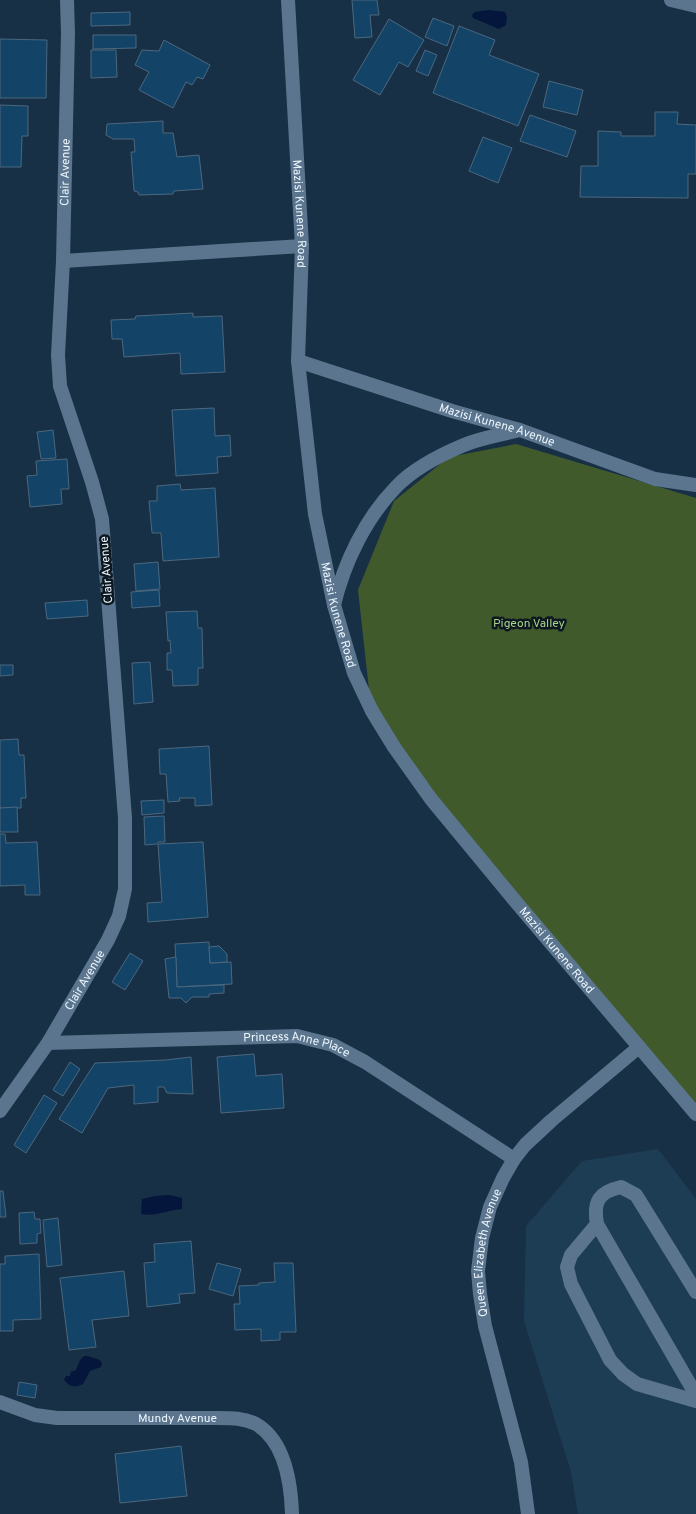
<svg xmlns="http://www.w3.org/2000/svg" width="696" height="1514" viewBox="0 0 696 1514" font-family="Overpass,sans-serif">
<rect width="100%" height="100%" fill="#173045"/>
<!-- built -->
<path fill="#1d3d55" d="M658,1149L696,1199V1514H578L571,1472L524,1321L526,1226L582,1161Z"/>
<!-- green -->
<path fill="#405a2c" d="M516,444L696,498V1120L650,1067L373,726L358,590L394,501L449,457Z"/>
<!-- water -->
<g fill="#05163d">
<path d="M489,10L505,12L507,17L506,25L499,29L473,18L472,15L475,12Z"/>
<path d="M170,1195L182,1198V1209C167,1210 155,1217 141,1214L142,1199L155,1196Z"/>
<path d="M84,1356H88L100,1360L102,1364L101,1367L90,1371L83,1384C74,1388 70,1387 64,1380L66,1376H70L71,1372L76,1370L80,1360Z"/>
</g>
<!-- building -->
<g fill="#134468" stroke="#4c677e">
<path d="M352,0H377L379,15H370L372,37L355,38Z"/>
<path d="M130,12V25L91,26V13Z"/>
<path d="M433,18L454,26L447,46L425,37Z"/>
<path d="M389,19L424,40L408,67L399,62L380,95L353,80Z"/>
<path d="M459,26L495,40L489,55L539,74L518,126L433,93Z"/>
<path d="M93,35H136V48L93,49Z"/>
<path d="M0,39L47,40L46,98H0Z"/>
<path d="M164,40L210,65L203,79L197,77L192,85L186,82L173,108L139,90L149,72L135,65L142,50L159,51Z"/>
<path d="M91,50H116L117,77L91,78Z"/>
<path d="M425,50L437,55L428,76L416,71Z"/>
<path d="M549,81L583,90L577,115L543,107Z"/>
<path d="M0,105L28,106V136H22L21,167H0Z"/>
<path d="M655,112H678L677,124L696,125V174H688V198L580,197L581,166H598V131L621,132V136H655Z"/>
<path d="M530,115L576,131L567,157L520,141Z"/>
<path d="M163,121V133H173L177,157L199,155L203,189L174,191L173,194L139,195L138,192L134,191L131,152H135L134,139H113L106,135L107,124Z"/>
<path d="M483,137L512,148L498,183L469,171Z"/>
<path d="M193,313V317L222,316L225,372L181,374L180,353L124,357L122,339H112L111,320L135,319L136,316Z"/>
<path d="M214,408L215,436L230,435L231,456L217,457L218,473L176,476L172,410Z"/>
<path d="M53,430L56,458L41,459L37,432Z"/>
<path d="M67,459L69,489H61L62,504L30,507L27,476L37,475L36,461Z"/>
<path d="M180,484L181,490L215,488L219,557L163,561L161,533H152L149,501H157V486Z"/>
<path d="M158,562L160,589L136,591L134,564Z"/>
<path d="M159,590L160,606L132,608L131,592Z"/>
<path d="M87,600L88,616L47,619L45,603Z"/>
<path d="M197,611L198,628H202L203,668H198V685L173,686L172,670H167V653H171L170,640L168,641L166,612Z"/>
<path d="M150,662L153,702L134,704L132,663Z"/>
<path d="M0,665H13V675L0,676Z"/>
<path d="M18,739L19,755H24L26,798H21V808H0V740Z"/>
<path d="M209,746L212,805L195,806V798H179L180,801L168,802L166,774H160L159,749Z"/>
<path d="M164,800V813L142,815L141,801Z"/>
<path d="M17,807L18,832H0V808Z"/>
<path d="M164,816L165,842H158L157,844L145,845L144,817Z"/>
<path d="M0,834H5L6,843L37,842L40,895H25V885L0,886Z"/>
<path d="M203,842L208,917L148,922L147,903L162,902L158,844Z"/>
<path d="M209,942L210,963L231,962L232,984L177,987L175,944Z"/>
<path d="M219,946L227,954V962L210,963L209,947Z"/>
<path d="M130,953L143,961L125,990L112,982Z"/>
<path d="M176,957L177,987L224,985V993L209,994V997H192L186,1003L181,998H169L165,959Z"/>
<path d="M254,1054L256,1076L282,1074L284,1108L221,1113L217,1057Z"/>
<path d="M191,1057L193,1094L167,1093L164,1087H158V1102L134,1104V1085L108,1088L82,1133L59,1119L95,1063L166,1060Z"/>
<path d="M70,1062L80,1069L63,1096L53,1090Z"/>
<path d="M44,1095L57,1103L26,1153L14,1145Z"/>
<path d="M0,1191H3L6,1217H0Z"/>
<path d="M34,1212L35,1219H40L41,1233L37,1234V1243L20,1244L19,1213Z"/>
<path d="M58,1218L62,1265L47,1267L43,1220Z"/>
<path d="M191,1241L195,1293L179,1294L180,1303L147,1307L144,1263L155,1262L154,1244Z"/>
<path d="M39,1254L41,1319L13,1320V1331H0V1264H5V1256Z"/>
<path d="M217,1263L241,1269L233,1296L209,1289Z"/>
<path d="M274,1263H293L296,1332H280V1340L261,1341V1329L235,1330L234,1304H240L239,1286L259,1285V1283L275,1282Z"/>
<path d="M124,1271L129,1316L92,1320L96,1347L69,1350L60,1278Z"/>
<path d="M19,1382L37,1385L35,1398L17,1395Z"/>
<path d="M181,1446L187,1496L120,1503L115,1454Z"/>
</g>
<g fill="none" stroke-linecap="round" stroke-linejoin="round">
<!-- service -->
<g stroke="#5a758d" stroke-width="14">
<path d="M597,1224L571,1255L567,1267L571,1284L610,1360L623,1374L637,1384L696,1401"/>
<path d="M696,1292L636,1195L621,1187C599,1192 593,1201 597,1224L696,1395"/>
</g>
<!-- minor -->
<g stroke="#5a758d" stroke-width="14">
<path d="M671,0L696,6"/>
<path d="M63,261L302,246"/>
<path id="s1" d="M298,361L452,411L520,430L655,479L696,485"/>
<path d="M334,605C344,563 365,519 396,487C413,469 440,455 464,445C481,438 501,435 519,430"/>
<path id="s2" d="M48,1043L297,1036L333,1045L365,1062L514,1159"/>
<path id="s3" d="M0,1111L48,1043L108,940L119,916L125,889V818L102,519L92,482L60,386L58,355L63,261L68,33L67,0"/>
<path id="s4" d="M0,1402L35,1415L57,1418H218C231,1418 244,1418 256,1424C285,1441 291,1483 292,1514"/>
<path id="s5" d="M528,1514L521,1462L485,1326L480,1294L478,1271L482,1238L490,1207L503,1178L514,1159L525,1145L552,1120L639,1047"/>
</g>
<!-- tertiary -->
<path stroke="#5a758d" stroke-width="14" id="s6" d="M288,0L302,246L298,361L315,514L334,605L354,673L372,711L394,747L431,799L516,902L696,1114"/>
</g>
<g text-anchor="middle" stroke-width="5" stroke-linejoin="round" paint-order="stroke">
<!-- street labels -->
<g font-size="12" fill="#ebf5fd" stroke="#0c1720">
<text dy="4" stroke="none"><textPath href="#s3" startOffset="981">Clair Avenue</textPath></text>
<text dy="4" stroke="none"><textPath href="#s6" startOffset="214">Mazisi Kunene Road</textPath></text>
<text dy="4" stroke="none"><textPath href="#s1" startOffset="209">Mazisi Kunene Avenue</textPath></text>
<text transform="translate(106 570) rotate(-94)" y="4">Clair Avenue</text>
<text dy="4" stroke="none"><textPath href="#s6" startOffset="619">Mazisi Kunene Road</textPath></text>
<text dy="4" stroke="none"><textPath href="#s6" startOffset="1024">Mazisi Kunene Road</textPath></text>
<text dy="4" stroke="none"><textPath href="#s3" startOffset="156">Clair Avenue</textPath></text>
<text dy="4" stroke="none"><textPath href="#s2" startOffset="250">Princess Anne Place</textPath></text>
<text dy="4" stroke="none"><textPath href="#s5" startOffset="268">Queen Elizabeth Avenue</textPath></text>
<text dy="4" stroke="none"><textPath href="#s4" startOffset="180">Mundy Avenue</textPath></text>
</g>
<!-- park labels -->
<g font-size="12" fill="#a9d388" stroke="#0c1720">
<text x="529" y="627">Pigeon Valley</text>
</g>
</g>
</svg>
